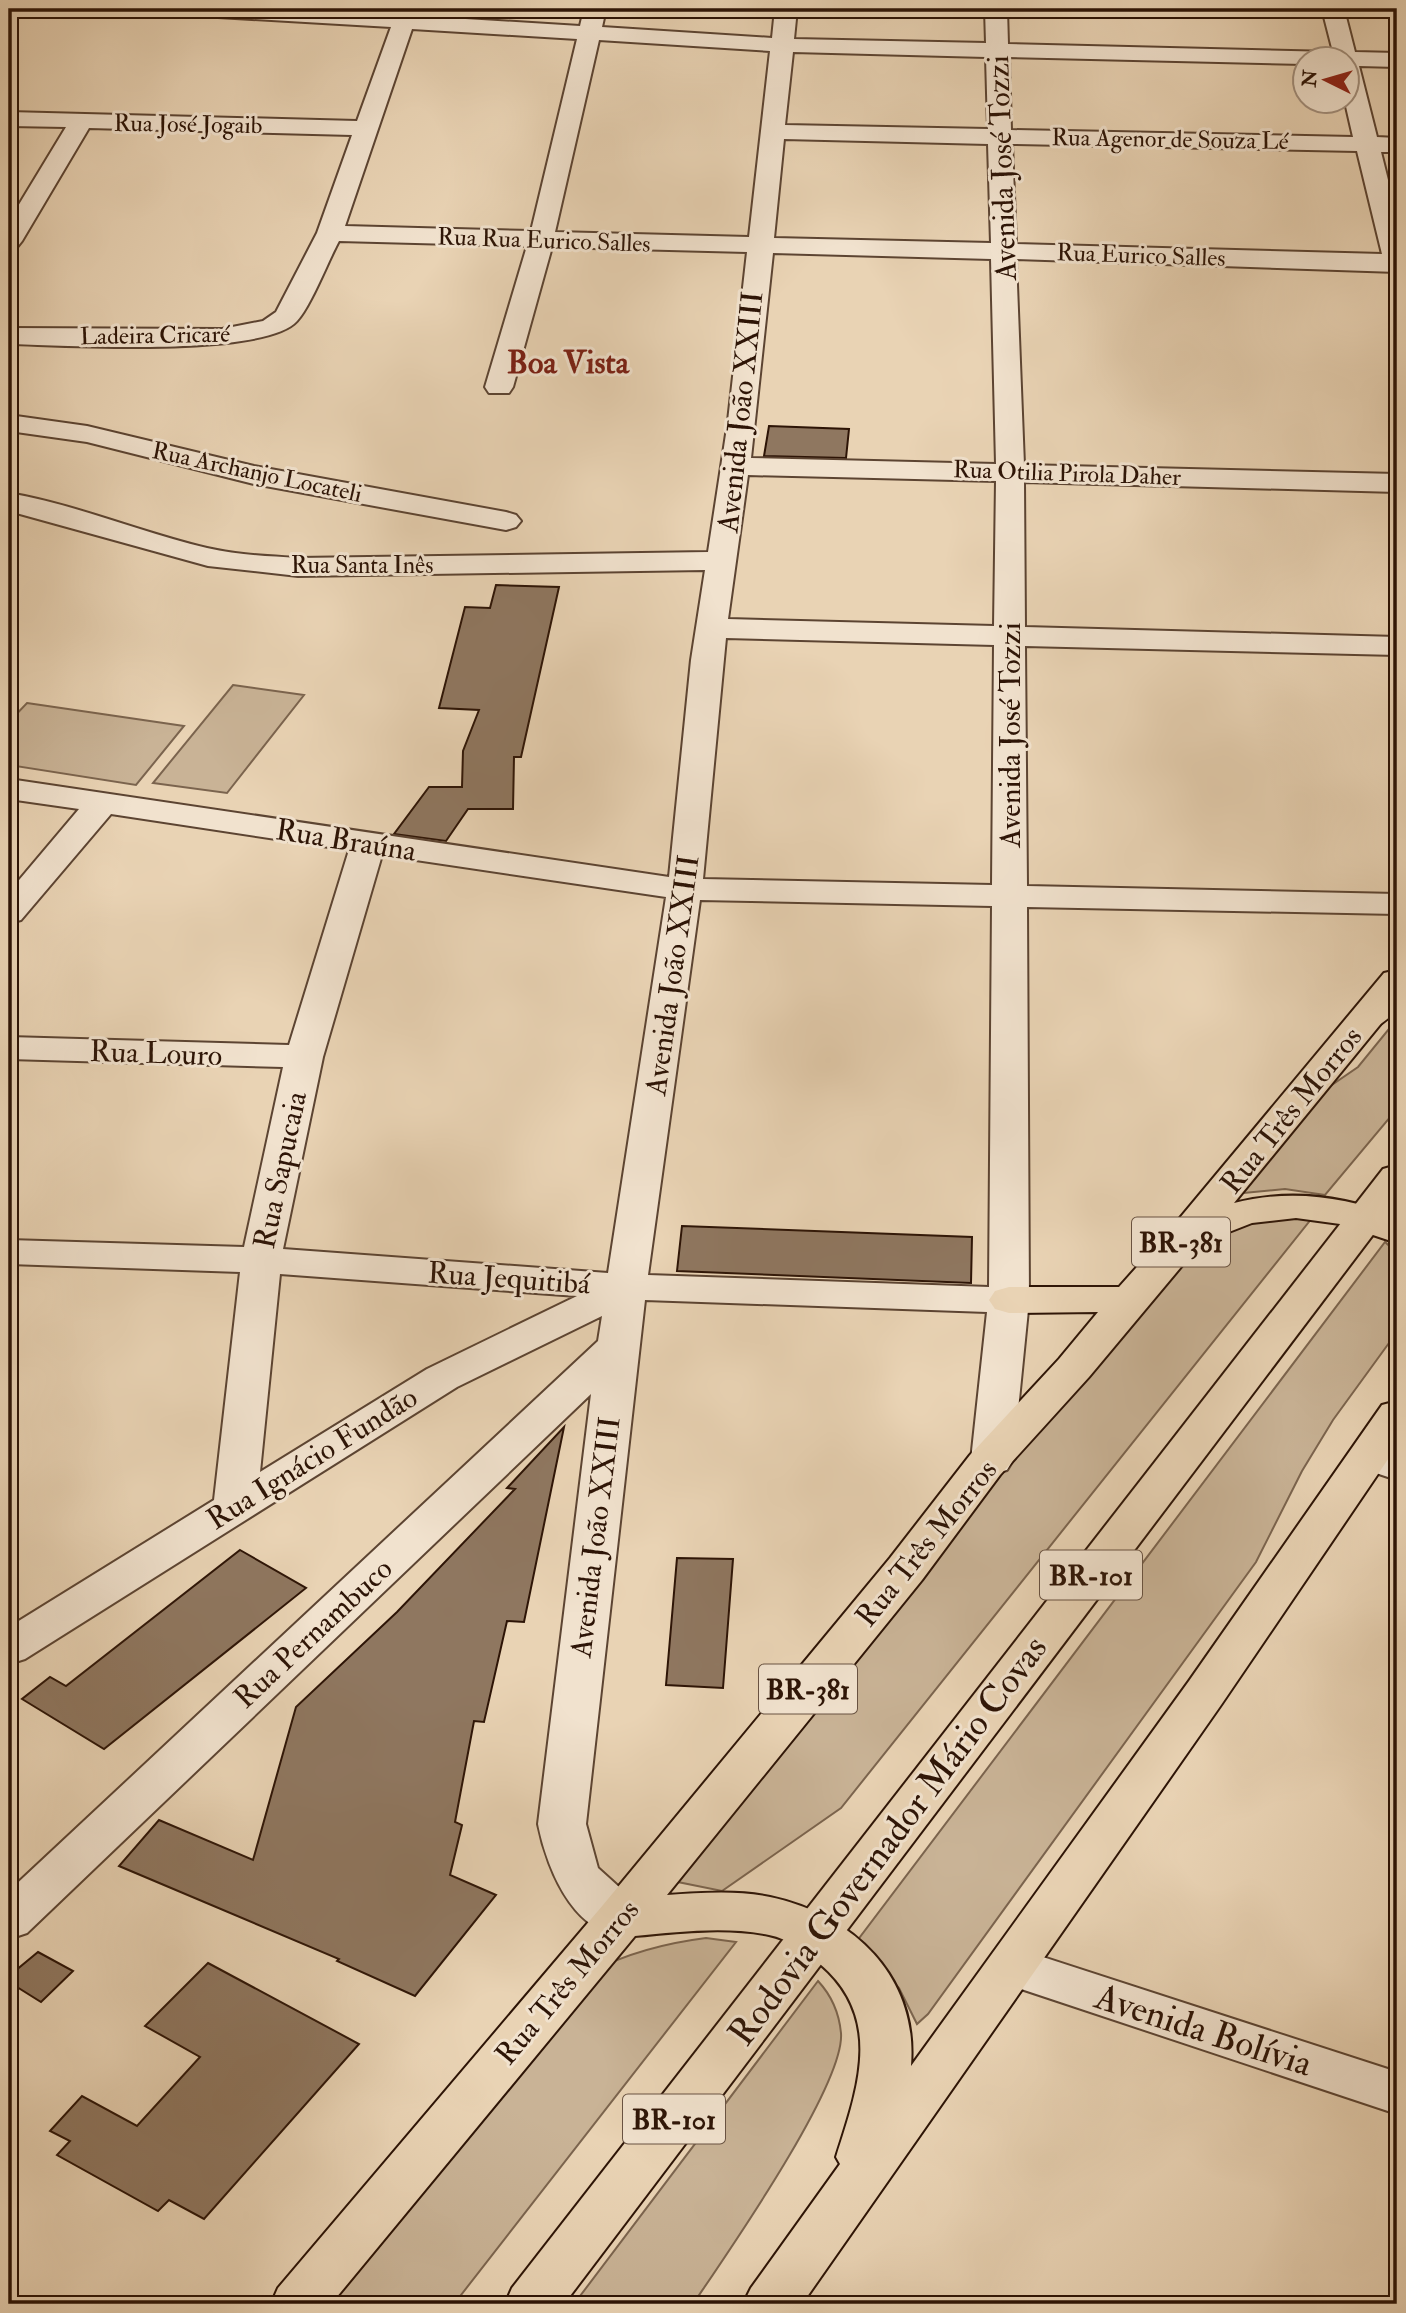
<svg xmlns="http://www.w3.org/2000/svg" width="1406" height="2313" viewBox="0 0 1406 2313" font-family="'IM FELL Double Pica',serif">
<rect width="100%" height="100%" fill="#e9d3b4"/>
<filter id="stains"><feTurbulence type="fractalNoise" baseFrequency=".00286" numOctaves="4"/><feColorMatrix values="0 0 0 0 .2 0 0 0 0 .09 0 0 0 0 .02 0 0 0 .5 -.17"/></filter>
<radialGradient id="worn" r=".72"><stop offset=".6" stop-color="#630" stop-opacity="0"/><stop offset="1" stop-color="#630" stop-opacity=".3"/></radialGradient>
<!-- green -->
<g fill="#c9b396" stroke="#7b644e" stroke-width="2">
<path d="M233,685L304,695L227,793L153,783Z"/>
<path d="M27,703L184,726L136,785L9,765V722Z"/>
<path d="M1397,1019V1109L1325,1195L1285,1189L1233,1194L1326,1089L1358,1067Z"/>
<path d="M1245,1218H1312L841,1808L722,1891L668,1880L1192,1243Z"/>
<path d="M1385,1242L1397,1253V1332L1333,1420L1302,1471L1256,1562L928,2014L917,2024L899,1988L857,1941Z"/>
<path d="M706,1938L736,1942L454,2304H317L593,1971C630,1952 666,1943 706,1938Z"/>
<path d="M818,1981C832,1996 839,2012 841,2033C845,2085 726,2255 693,2304H574Z"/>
</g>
<!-- building -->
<g fill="#8f7760" stroke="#2d1406" stroke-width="2">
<path d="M769,426L849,429L846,458L764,456Z"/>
<path d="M496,585L559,587L521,757H514L513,809H468L446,841L394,834L429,787H462L463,751L479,710L439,708L465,607L490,608Z"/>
<path d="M682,1226L972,1237L971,1283L677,1271Z"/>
<path d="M564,1427L524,1622L507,1621L484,1722L474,1721L455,1822L462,1825L450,1875L496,1895L415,1996L337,1961L339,1959L119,1866L159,1820L253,1860L296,1707L397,1612L515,1489L507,1488Z"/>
<path d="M240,1550L306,1588L104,1749L22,1699L50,1677L66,1686Z"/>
<path d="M677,1558L733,1559L723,1688L666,1685Z"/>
<path d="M38,1952L73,1971L41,2002L9,1982V1976Z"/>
<path d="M208,1963L359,2044L204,2219L169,2200L158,2211L57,2155L70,2141L50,2131L82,2096L137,2126L200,2057L145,2026Z"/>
</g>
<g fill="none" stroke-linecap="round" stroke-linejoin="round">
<defs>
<g id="minor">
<path d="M208,9H303L395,14L397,9H419L417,16L580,26L584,9H606L602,27L772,38L775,9H797L794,39L986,43L985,9H1007L1008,44L1333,52L1322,9H1344L1355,52L1397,53V67L1359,66L1377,137L1397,138V152H1381L1397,216V272L1016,259L1024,465L1397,474V492L1024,482L1025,627L1397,637V655L1025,646L1027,886L1397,894V914L1027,907L1029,1300L1013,1460L1007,1470L992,1474L977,1470L971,1460L987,1312L645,1300L586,1824L598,1868L639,1905L646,1918L639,1931C579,1950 547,1870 538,1824L591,1394L27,1933L9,1939V1891L598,1341L602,1316L457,1387L25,1659L9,1664V1627L214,1500L240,1272L9,1264V1240L244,1247L283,1067L9,1059V1037L289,1045L349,850L111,814L21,920L9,923V892L79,809L9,799V779L669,877L691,660L705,570L298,576L208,566L9,511V493C77,505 140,532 207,548C237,555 268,556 298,558L708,552L728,421L747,252L552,247L513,387L509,393H489L485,387L527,246L339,241C328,261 311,306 297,321C264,358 63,345 9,344V328L222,329L263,321L276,312L317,233L352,135L89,128L22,241L18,246L9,248V221L66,127L9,126V112L357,121L391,27L218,17L210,15ZM412,29L577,39L531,231L345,226ZM599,40L770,51L749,237L555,232ZM793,52L986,57L988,129L785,125ZM1009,57L1304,64V60H1346L1345,102L1353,137L1011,130ZM784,139L988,144L991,243L774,238ZM1012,144L1357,151L1382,254L1016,244ZM773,253L991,259L996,464L751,458ZM748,475L996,481L994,626L728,619ZM726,638L994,645L992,885L703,879ZM382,855L666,897L608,1273L283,1249L323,1057ZM700,900L992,906L989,1287L648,1275ZM280,1274L577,1296L427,1369L260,1472Z"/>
<path d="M9,415L87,426L254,466L506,512L516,515L521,521L516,527L506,530L254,484L87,442L9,431Z"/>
<path d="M1370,1442L1397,1451V1480L1355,1466L1349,1456L1355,1446Z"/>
<path d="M1012,1947L1397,2072V2114L994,1980L987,1966L994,1952Z"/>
</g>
<path id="major" d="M1397,970V1004L1234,1203C1289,1189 1345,1196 1397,1217V1243L1340,1224L1296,1218L1252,1223L1201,1243L1089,1377L1000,1475L922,1580L667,1895C701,1893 736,1890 770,1897C854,1915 918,1977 911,2066L1189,1681L1382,1405L1397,1401V1446L1221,1705L802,2304H743L751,2288L840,2164L836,2157C858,2088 884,2018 820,1964C805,1951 789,1939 769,1935C725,1926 679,1932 635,1936L331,2304H271L278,2288L603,1905L890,1558L970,1455L1059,1359L1098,1312L1009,1313L995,1309L989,1300L995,1291L1009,1287H1119L1169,1231L1384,973Z"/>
<g id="highway">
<path d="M1397,980V1010C1382,1024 1373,1033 1352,1028L1347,1020C1358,1003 1378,985 1397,980Z"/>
<path d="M1397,1165V1203L564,2304H505L512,2288L1383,1169Z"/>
</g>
</defs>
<!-- minor casing -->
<use href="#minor" stroke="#5c4432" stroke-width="4"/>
<!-- major casing -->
<use href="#major" stroke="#2d1406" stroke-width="4"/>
<!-- highway casing -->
<use href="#highway" stroke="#2d1406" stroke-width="4"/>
<!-- minor -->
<use href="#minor" fill="#f1e2ce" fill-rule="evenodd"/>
<!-- major -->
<use href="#major" fill="#e9d3b4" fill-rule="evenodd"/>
<!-- highway -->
<use href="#highway" fill="#e9d3b4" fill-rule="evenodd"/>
</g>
<g text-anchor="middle" stroke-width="6" stroke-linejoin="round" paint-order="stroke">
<!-- far-street labels -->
<g font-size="24" fill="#2d1406" stroke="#f1e2ce">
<text transform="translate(188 124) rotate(1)" y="8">Rua José Jogaib</text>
<text transform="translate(1170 139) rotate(1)" y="8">Rua Agenor de Souza Lé</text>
<text transform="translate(544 240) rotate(2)" y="8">Rua Rua Eurico Salles</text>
<text transform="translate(1141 255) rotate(2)" y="8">Rua Eurico Salles</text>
<text transform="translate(155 335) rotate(-1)" y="8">Ladeira Cricaré</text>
<text transform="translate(257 472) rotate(12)" y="8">Rua Archanjo Locateli</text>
<text transform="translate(1067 473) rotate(2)" y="8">Rua Otilia Pirola Daher</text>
<text x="362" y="573">Rua Santa Inês</text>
</g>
<!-- shield labels -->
<g fill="#f1e2ce" stroke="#685242" stroke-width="2">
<rect x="1132" y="1217.5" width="98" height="49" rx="5"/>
<rect x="1040" y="1550.5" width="102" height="49" rx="5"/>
<rect x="759" y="1664.5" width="98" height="49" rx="5"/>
<rect x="623" y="2094.5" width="102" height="49" rx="5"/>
</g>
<g font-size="28" font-weight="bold" fill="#2d1406">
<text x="1181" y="1252">BR-381</text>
<text x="1091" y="1585">BR-101</text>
<text x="808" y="1699">BR-381</text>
<text x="674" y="2129">BR-101</text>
</g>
<!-- street labels -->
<g font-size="30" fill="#2d1406" stroke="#f1e2ce">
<text transform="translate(1002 168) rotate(-92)" y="10">Avenida José Tozzi</text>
<text transform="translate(740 412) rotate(-84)" y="10">Avenida João XXIII</text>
<text transform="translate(1010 735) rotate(-90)" y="10">Avenida José Tozzi</text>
<text transform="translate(346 840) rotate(9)" y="10">Rua Braúna</text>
<text transform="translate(672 975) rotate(-82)" y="10">Avenida João XXIII</text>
<text transform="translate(156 1053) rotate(2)" y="10">Rua Louro</text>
<text transform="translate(1291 1110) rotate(-51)" y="10">Rua Três Morros</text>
<text transform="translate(280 1170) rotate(-78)" y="10">Rua Sapucaia</text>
<text transform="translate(509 1278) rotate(4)" y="10">Rua Jequitibá</text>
<text transform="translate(312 1458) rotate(-32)" y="10">Rua Ignácio Fundão</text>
<text transform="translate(595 1537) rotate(-83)" y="10">Avenida João XXIII</text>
<text transform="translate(926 1543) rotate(-51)" y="10">Rua Três Morros</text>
<text transform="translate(313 1633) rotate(-43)" y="10">Rua Pernambuco</text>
<text transform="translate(567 1982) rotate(-50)" y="10">Rua Três Morros</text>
</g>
<!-- far-district labels -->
<g font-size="32" font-weight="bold" fill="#7a1f14" stroke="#f1e2ce">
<text x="568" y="373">Boa Vista</text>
</g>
<!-- near-street labels -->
<g font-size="37" fill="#2d1406" stroke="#f1e2ce">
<text transform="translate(887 1840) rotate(-53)" y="13">Rodovia Governador Mário Covas</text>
<text transform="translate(1204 2029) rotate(18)" y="13">Avenida Bolívia</text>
</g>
</g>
<!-- margin -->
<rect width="1406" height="2313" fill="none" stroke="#e9d3b4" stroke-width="35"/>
<rect x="10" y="10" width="1385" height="2292" fill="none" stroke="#2d1406" stroke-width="3.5"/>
<rect x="18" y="18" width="1371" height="2278" fill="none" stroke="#2d1406" stroke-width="2"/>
<!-- north arrow -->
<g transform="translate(1326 80) rotate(275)"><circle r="33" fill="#f1e2ce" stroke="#a3907e" stroke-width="2"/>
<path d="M0-5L12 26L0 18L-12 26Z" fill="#8f2418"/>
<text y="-10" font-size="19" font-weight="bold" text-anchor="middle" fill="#2d1406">N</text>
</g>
<rect width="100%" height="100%" filter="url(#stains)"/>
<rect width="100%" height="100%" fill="url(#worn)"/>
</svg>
